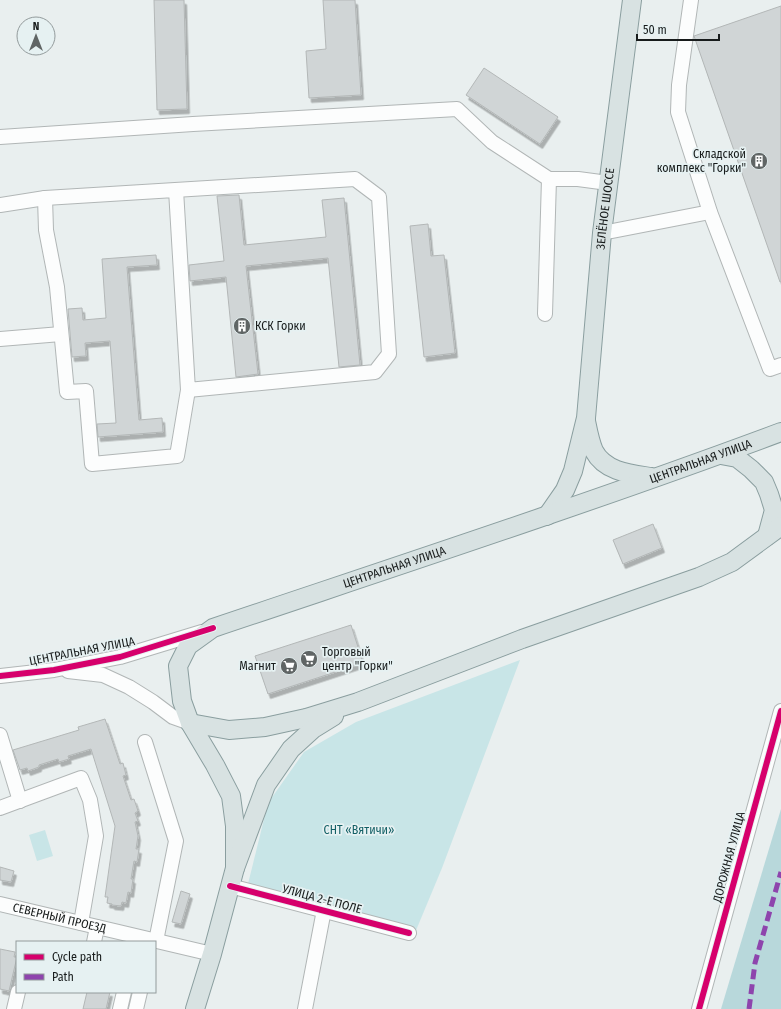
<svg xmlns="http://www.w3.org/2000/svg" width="781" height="1009" viewBox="0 0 781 1009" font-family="'Fira Sans Condensed',sans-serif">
<defs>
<filter id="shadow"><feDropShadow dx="2.5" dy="4.5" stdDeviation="0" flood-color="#0004"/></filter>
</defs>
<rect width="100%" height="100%" fill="#e9efef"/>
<!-- green -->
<g fill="#c8e5e7">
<path d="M520,660L442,868L412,940L246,892L268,803L304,752L356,722Z"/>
<path d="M45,830L53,856L37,861L29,835Z"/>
</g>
<!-- forest -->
<path fill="#b8d8db" d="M781,809V1009H721Z"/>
<!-- building -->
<g fill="#d0d5d6" stroke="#b3b7b7" filter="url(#shadow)">
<path d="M154,0H184L187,109L157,110Z"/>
<path d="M323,0H355L361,95L309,98L306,51L326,49Z"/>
<path d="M781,6V282H780L694,36Z"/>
<path d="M484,68L558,117L540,144L466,95Z"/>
<path d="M239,195L244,245L326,237L322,200L344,198L360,365L339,367L328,258L246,266L258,374L236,377L226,277L190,281L189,265L224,261L217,196Z"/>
<path d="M428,224L431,256L444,255L455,353L424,357L410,226Z"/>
<path d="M156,255L157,265L127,267L139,420L162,418L163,432L98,437L97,424L116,423L110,341L85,343L86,356L72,357L68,309L82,308L83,320L106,318L102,259Z"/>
<path d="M653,524L662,548L623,564L613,540Z"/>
<path d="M351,625L363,663L268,694L255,656Z"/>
<path d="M105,719L120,764L123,763L126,775L123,776L131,800L134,799L138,811L135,813L138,821L135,822L138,836L136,849H139L137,862L134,861L131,879H133L131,893L128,892L126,903L122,902L121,906L112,905V904L107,903L108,897H105L115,826L91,749L68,756L69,759L59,762L58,759L39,765V767L28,771L27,768L20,770L13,750L79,730L78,727Z"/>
<path d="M0,867L14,871L11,882L0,880Z"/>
<path d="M181,891L190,894L181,924L172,922Z"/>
<path d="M0,949L15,952L14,957H17L9,991L0,989Z"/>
<path d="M87,992H110L106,1009H83Z"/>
</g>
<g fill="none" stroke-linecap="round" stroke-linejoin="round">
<defs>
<g id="minor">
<path d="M691,0L679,85L678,112L710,212L770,369L781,365"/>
<path d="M0,137L193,124L457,109L492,142L549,179H578L608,183"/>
<path d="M45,198L46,230L57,287L67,392L86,391L92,464L177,456L188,390"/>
<path d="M0,205L45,198L355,179L379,197L389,354L375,372L188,390L176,190"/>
<path d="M602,233L710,212"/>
<path d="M545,314L549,179"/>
<path d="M0,339L61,334"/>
<path d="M68,671L103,675L129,687L153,702L173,717L190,723"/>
<path d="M0,676L54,670L120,657L202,632"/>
<path d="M0,735L20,801"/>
<path d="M145,742L176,841L156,941"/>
<path d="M0,808L81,778L90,800L96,836L81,923"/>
<path d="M230,886L409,933"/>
<path id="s1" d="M0,904L212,954"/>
<path d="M94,942L97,927"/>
<path d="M14,1009L18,992"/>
<path d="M120,1009L124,992"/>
<path d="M136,1009L140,992"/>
<path d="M305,1009L324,910"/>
<path d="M699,1009L781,711"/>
</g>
<g id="major">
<path d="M586,421C588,431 590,442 594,451C605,472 631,474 651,477"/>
<path d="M721,455L737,458L751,469L764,482L769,494L774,510L767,536"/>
<path id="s2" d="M547,516L565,490L573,471L586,418L602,233L632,0"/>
<path d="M190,723L229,730L265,727L306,718L358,702L522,639L699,577L732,562L781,526"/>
<path id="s3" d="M235,868V826L231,796L215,765L190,723L182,701L178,666L188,646L213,628C403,564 593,502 781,432"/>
<path d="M195,1009L212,954L235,868L266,785L291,749L313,729L334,716"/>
</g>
</defs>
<!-- minor casing -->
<use href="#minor" stroke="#b1b6b6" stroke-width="16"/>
<!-- major casing -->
<use href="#major" stroke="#8a9e9f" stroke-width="20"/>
<!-- minor -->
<use href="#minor" stroke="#fcfdfd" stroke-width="14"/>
<!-- major -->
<use href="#major" stroke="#d8e2e2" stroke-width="18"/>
<!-- quiet -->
<path stroke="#8e44ad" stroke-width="5" stroke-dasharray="10 5" stroke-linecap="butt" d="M749,1009L755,963L781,872"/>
<defs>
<g id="cycleway">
<path d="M0,676L54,670L120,657L213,628"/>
<path d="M230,886L409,933"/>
<path d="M699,1009L781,711"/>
</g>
</defs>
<!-- cycleway casing -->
<use href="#cycleway" stroke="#e6f1f2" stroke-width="8"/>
<!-- cycleway -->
<use href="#cycleway" stroke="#d6006c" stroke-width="6"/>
</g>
<!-- icons -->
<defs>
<symbol id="building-disc" viewBox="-11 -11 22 22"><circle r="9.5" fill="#606565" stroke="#e6f1f2"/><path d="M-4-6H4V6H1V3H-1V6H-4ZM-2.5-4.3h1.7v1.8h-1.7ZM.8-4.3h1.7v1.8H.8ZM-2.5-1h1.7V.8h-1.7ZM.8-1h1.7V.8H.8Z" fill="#fff"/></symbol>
<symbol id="supermarket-disc" viewBox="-11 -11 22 22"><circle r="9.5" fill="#606565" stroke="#e6f1f2"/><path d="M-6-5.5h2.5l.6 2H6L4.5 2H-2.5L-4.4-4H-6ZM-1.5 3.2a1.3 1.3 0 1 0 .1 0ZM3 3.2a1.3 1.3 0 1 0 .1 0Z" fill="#fff"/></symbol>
</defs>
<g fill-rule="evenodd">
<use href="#building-disc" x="749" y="151" width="20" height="20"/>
<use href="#building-disc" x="232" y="316" width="20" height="20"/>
<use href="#supermarket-disc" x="299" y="649" width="20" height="20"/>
<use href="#supermarket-disc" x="279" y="656" width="20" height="20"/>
</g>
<g text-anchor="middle" stroke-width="3.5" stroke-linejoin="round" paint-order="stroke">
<!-- poi labels -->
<g font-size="12" fill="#171b1b" stroke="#e6f1f2" text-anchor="end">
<text x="746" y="158">Складской<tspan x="746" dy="14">комплекс "Горки"</tspan></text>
<text x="255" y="330" text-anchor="start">КСК Горки</text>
<text x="322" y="656" text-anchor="start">Торговый<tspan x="322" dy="14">центр "Горки"</tspan></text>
<text x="276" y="670">Магнит</text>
</g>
<!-- street labels -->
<g font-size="12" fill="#171b1b" stroke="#e6f1f2">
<text dy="4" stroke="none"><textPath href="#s2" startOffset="317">ЗЕЛЁНОЕ ШОССЕ</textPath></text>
<text dy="4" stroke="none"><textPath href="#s3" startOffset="783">ЦЕНТРАЛЬНАЯ УЛИЦА</textPath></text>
<text dy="4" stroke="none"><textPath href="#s3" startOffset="459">ЦЕНТРАЛЬНАЯ УЛИЦА</textPath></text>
<text transform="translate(82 651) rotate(-11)" y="4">ЦЕНТРАЛЬНАЯ УЛИЦА</text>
<text transform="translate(729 857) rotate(-75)" y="4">ДОРОЖНАЯ УЛИЦА</text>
<text transform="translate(322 899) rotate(15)" y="4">УЛИЦА 2-Е ПОЛЕ</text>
<text dy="4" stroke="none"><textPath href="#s1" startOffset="61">СЕВЕРНЫЙ ПРОЕЗД</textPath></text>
</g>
<!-- park labels -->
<g font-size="12" fill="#125f65" stroke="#e6f1f2">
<text x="359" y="834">СНТ «Вятичи»</text>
</g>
</g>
<!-- legend -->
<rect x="16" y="941" width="140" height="52" fill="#e6f1f2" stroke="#939b9c"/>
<rect x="24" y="954" width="20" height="6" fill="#d6006c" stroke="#939b9c"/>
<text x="52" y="961" font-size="12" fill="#171b1b">Cycle path</text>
<rect x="24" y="974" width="20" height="6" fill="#8e44ad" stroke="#939b9c"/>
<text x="52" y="981" font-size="12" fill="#171b1b">Path</text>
<!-- north arrow -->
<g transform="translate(36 36)"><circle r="19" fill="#e6f1f2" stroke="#939b9c"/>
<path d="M0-3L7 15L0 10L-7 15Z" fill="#606565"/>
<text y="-6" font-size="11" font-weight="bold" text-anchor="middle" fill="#171b1b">N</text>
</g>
<!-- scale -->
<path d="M637 34v6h82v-6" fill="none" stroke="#171b1b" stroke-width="2"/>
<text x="643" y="34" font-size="12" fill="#171b1b" stroke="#e6f1f2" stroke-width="3" paint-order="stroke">50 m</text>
</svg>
